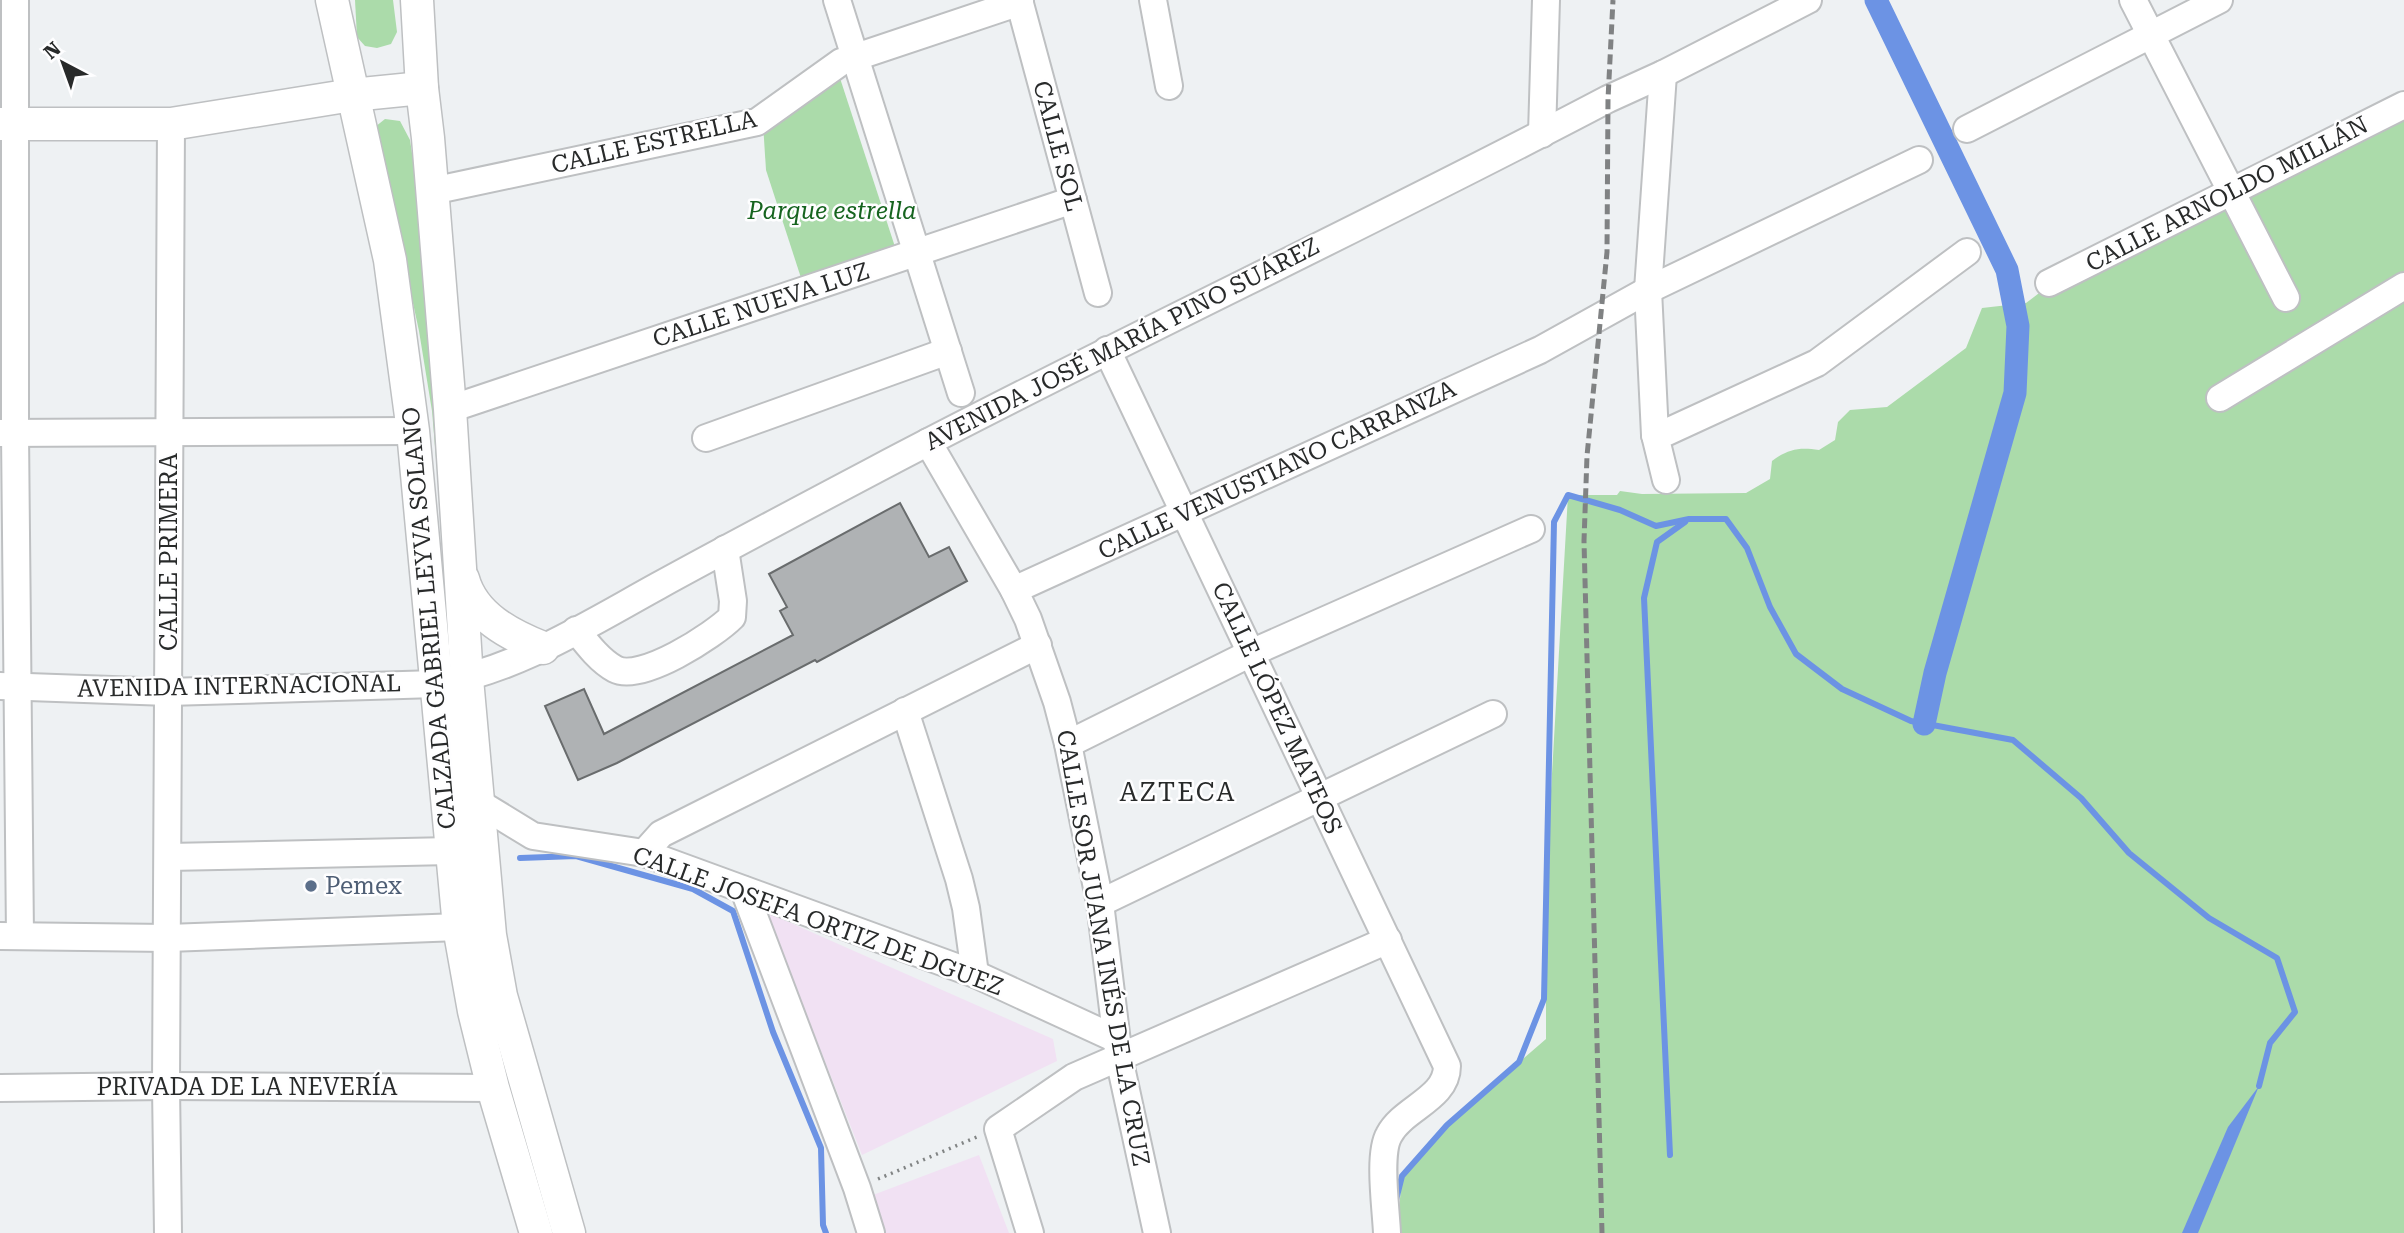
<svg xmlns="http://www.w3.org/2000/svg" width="2404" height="1233" viewBox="0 0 2404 1233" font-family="'Roboto Serif',serif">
<rect width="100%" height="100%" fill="#eef1f3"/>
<!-- education -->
<g fill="#f1e1f3">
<path d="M766,912L1053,1039L1057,1061L862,1155Z"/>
<path d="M979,1155L1009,1233H878L865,1198Z"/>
</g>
<!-- green -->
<g fill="#abdbaa">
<path d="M355,0H393L397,32L391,44L377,48L365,46L357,37Z"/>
<path d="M838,72L897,253L803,284L766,170L763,124Z"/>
<path d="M2404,95V1233H1397L1402,1176L1447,1125L1546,1039V878L1568,495H1617L1620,491L1642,494L1746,493L1770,479L1772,461C1788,449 1799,447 1819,450L1835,440L1838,422L1850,410L1887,407L1966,348L1982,308L2026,303L2047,287Z"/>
<path d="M385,119L400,121L410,140L433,291L451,636L432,411L419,331L375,127Z"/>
</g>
<!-- water -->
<path fill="#6c93e4" d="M2259,1086L2198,1233H2182L2228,1127Z"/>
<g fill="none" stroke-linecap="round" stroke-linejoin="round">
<!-- stream -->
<g stroke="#6c93e4" stroke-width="6">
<path d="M520,858L576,856L693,889L733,911L773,1032L821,1148L823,1225L826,1233"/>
<path d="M1670,1155L1644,598L1657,542L1685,522"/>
<path d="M1396,1200L1402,1176L1447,1125L1519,1062L1544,999L1554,522L1568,495L1620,510L1656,526L1689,519H1726L1747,548L1770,607L1796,654L1842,689L1911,721L2013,740L2081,798L2129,853L2209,918L2277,958L2295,1012L2270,1043L2259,1086"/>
</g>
<!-- canal -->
<path stroke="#6c93e4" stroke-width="23" d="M1876,0L2007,270L2018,326L2015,393L1935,673L1924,724"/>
</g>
<!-- building -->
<path fill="#afb2b4" stroke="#696c6d" stroke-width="2" d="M900,503L929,557L949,547L967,581L817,662L815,660L617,763L578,780L545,706L584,689L604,734L793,635L780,611L787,607L769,574Z"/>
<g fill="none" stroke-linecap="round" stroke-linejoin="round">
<defs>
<g id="minor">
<path d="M15,0V433L20,936"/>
<path d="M837,0L961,393"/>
<path d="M1019,0L1098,293"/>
<path d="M1153,0L1169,86"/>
<path d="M2133,0L2286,298"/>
<path d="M1663,74L1648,290L1655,435L1666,480"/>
<path d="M1967,129L2219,0"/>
<path d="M1542,134L1546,0"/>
<path d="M432,191L757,122L841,62L1020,2"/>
<path d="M2049,283L2404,105"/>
<path d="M1107,350L1447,1066C1447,1099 1403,1108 1389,1135C1378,1154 1386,1209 1387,1233"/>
<path d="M2220,398L2404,286"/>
<path d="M450,409L1073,200"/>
<path d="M0,433L413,431"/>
<path d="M1655,435L1667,432L1817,363L1967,252"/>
<path d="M706,438L948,351"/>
<path d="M928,442L1014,590L1028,619L1057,702L1068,744L1100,903L1119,1058L1157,1233"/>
<path d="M1014,590L1540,350L1648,290L1919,160"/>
<path d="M576,630C587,644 600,661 615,669C641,683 714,635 732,617L733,601L725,549"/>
<path d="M0,686L168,692L436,684C517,670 587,625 658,586C729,547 801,509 873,471C1115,343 1365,227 1608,99L1663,74L1808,0"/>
<path d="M905,711L959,879L966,908L975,974"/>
<path d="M1068,744L1251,653L1531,529"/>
<path d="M479,803L533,836L644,853L975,974L1116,1039"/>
<path d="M644,853L661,834L1038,645"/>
<path d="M168,857L451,851"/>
<path d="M744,890L857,1188L871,1233"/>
<path d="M1100,903L1493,714"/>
<path d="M0,936L168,938L459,927"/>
<path d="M0,1088L166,1086L493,1088"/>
<path d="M168,1233L166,1086L171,124"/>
<path d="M1030,1233L998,1129L1074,1077L1388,940"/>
</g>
<g id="major">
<path d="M332,0L390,260L413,431L459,927L474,1011L493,1088L536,1233"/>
<path d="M417,0L422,88L428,138L450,409L467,679L490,935L501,996L569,1233"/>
<path d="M0,124H171L352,95L422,88"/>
<path d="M463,579C473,616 510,635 543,648"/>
</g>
</defs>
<!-- minor casing -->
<use href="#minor" stroke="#bec0c2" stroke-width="30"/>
<!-- major casing -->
<use href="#major" stroke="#bec0c2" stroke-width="35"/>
<!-- path -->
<path stroke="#818484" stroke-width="3.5" stroke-dasharray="2 5" stroke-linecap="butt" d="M878,1179L977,1137"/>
<!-- minor -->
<use href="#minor" stroke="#fff" stroke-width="26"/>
<!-- major -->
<use href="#major" stroke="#fff" stroke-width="32"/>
<!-- rail -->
<path stroke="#808283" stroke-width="5" stroke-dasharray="10 5" stroke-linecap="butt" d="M1602,1233L1584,541L1587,456L1607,252L1608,99L1613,0"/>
</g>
<!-- markers -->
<circle fill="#5c6f8a" stroke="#fefeff" stroke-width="2.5" cx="311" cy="886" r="7"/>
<g text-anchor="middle" stroke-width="5" stroke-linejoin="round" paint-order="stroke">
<!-- street labels -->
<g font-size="24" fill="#282a2a" stroke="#fefeff">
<text transform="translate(654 142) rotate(-13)" y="8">CALLE ESTRELLA</text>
<text transform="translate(1058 146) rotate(75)" y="8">CALLE SOL</text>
<text transform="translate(2227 194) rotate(-27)" y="8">CALLE ARNOLDO MILLÁN</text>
<text transform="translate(761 305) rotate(-18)" y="8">CALLE NUEVA LUZ</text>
<text transform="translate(1122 344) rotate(-27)" y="8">AVENIDA JOSÉ MARÍA PINO SUÁREZ</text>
<text transform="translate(1277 470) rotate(-25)" y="8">CALLE VENUSTIANO CARRANZA</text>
<text transform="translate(169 552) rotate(-90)" y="8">CALLE PRIMERA</text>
<text transform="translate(429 618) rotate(-95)" y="8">CALZADA GABRIEL LEYVA SOLANO</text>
<text transform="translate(239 686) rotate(-1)" y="8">AVENIDA INTERNACIONAL</text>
<text transform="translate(1277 708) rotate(65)" y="8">CALLE LÓPEZ MATEOS</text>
<text transform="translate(818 921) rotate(20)" y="8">CALLE JOSEFA ORTIZ DE DGUEZ</text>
<text transform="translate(1103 948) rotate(80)" y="8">CALLE SOR JUANA INÉS DE LA CRUZ</text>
<text x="247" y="1095">PRIVADA DE LA NEVERÍA</text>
</g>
<!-- park labels -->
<g font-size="24" font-style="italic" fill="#16641f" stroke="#fefeff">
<text x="832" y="219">Parque estrella</text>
</g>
<!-- service labels -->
<g font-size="24" fill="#4e5e75" stroke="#fefeff" text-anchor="start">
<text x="325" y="894">Pemex</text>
</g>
<!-- neighbourhood labels -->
<g font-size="26" letter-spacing="2" fill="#282a2a" stroke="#fefeff">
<text x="1178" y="801">AZTECA</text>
</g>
</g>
<!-- north arrow -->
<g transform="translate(63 63) rotate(319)" stroke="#fefeff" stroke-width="5" paint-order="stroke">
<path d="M0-5L12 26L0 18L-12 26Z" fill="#282a2a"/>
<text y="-10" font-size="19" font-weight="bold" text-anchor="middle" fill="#282a2a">N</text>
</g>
</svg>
